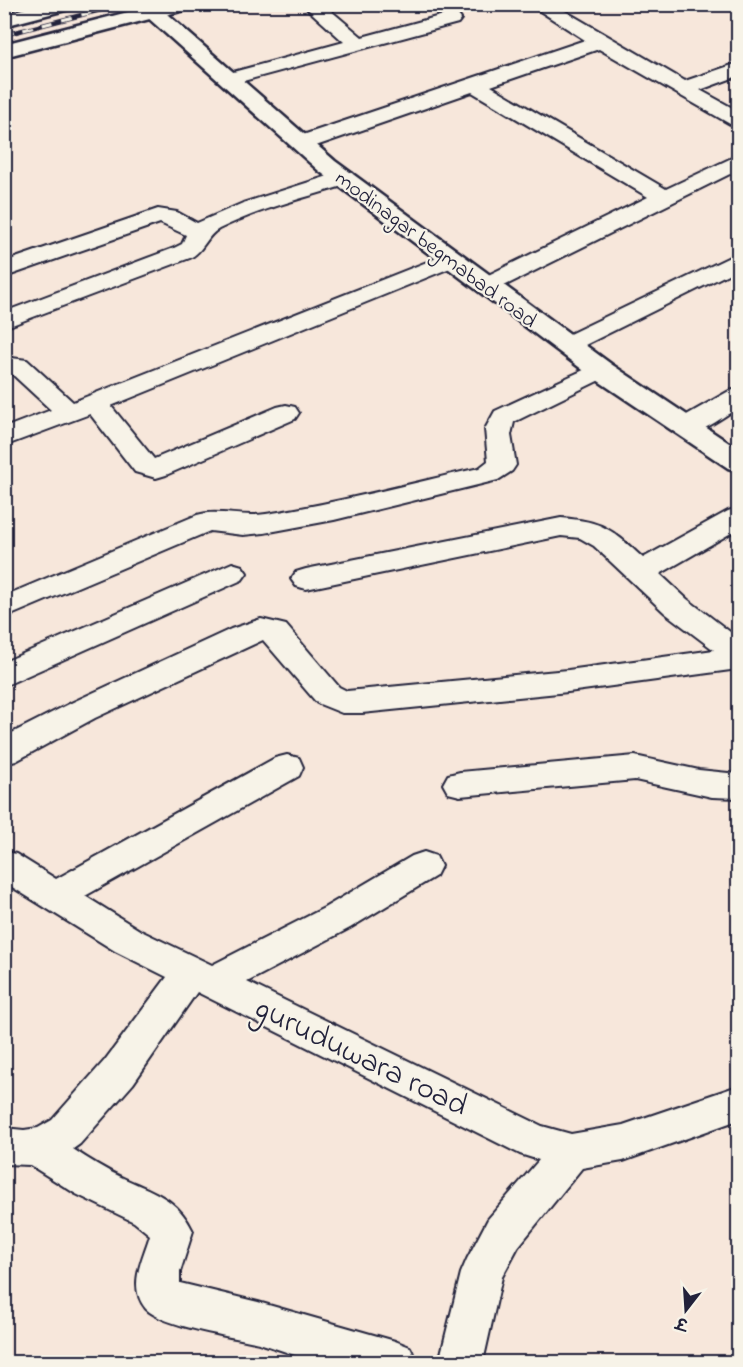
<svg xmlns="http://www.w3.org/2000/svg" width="743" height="1367" viewBox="0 0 743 1367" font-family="'Indie Flower','Playpen Sans Deva',sans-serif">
<rect width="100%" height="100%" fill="#f7e7db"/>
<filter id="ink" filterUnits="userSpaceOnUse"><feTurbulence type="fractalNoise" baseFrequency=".0167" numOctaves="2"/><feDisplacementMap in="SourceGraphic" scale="12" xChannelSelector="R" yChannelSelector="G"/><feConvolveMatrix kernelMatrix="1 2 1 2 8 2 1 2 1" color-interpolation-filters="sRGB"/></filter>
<g filter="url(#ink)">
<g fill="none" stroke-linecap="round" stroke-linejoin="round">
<defs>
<g id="street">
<path d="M302,4H323L362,37L451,13L458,15L461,19L458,23L236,83L229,85L222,83L219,79L222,75L344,42Z"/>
<path d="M529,4H553L685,81L738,63V76L700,90L738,111V125L730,124L599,49L491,86L666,189L738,155V170L496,290L487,292L478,290L475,285L478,280L648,197L472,92L310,148L302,150L294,148L291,143L294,138L585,40Z"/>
<path d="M344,171L352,173L355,178L352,183C308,197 261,208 219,229C206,236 204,251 190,258L4,328V312L174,248L182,244L186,235L160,223L5,277L4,262L158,209L177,212L197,223L243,203Z"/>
<path d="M452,252L460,254L464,259L460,264L111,406L154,459L277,407L286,405L295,407L299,413L295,419L166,475L156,478L135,472L90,414L4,446V428L51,410L11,373H4V357L27,360L73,402Z"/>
<path d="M738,253V269L575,350L566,353L557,350L553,345L557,340Z"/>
<path d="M601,362L610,365L614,370L610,375L514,422L511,435L516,465L512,471L498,480L334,520L264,533L243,535L210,531L4,618V596L197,515C218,509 242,518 266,514C338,503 408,484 479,468L488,461L485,429L495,411Z"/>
<path d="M738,389V408C720,418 698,438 676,433L673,427L676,421L729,391Z"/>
<path d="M738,508V529L660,574L687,599L738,638V669L568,692L362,713H342L317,703L263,640L95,718L16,761L4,764V737L73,702L231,629L261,619L286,625L339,687L347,691L568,670L714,650L665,613L594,546L580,538L561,536L306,589L296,586L291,579L296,572L306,569L561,518C604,521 612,530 643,558L728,511Z"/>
<path d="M232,563L242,566L247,573L242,580L4,686V662Z"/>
<path d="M287,755L299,758L303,767L299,776L85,896L141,931L212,965L324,908L412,856L424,852L436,856L441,866L436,876L350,928L247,982L542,1126L571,1134L623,1125L738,1086V1120L623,1161L582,1168L518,1247L502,1277L483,1362H439L461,1273L467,1259L488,1219L539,1160L520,1154L197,992L133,1084L80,1144L73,1149C88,1159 104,1169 121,1177C152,1192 177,1197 193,1231L180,1272V1283L258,1302L395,1341L410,1347L417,1362C387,1362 354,1366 325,1362C303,1360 280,1349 259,1343C234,1337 162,1326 146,1309C127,1286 143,1259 150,1235L134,1222L76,1194L30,1165L4,1164V1128L24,1130L38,1128L52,1120L105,1060L167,977L115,951L4,882V851L16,854L56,879L275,758Z"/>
<path d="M635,756L699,770L738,774V798L712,797L635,780L460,796L448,793L443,784L448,775L460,772Z"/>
</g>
<path id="secondary" d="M153,6L160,8L335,161L611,364L738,449V471L728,468L591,376L319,171L146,16L143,12L146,8Z"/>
<g id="highway">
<path d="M40,4H76L73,8L4,26V14Z"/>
<path d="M159,4H195L192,8L4,57V44Z"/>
</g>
</defs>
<!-- street casing -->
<use href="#street" stroke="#22223b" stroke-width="4"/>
<!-- secondary casing -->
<use href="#secondary" stroke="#22223b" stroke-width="5"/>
<!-- highway casing -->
<use href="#highway" stroke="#22223b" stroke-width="5"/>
<!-- street -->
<use href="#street" fill="#f7f3e8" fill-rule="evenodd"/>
<!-- secondary -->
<use href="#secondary" fill="#f7f3e8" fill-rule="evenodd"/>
<!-- highway -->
<use href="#highway" fill="#f7f3e8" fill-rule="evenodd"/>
<defs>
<path id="rail" d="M4,35L124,4"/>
</defs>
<!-- rail casing -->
<use href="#rail" stroke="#22223b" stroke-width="4.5"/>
<!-- rail -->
<use href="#rail" stroke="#f7f3e8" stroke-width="3" stroke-dasharray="10" stroke-linecap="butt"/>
</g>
</g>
<g text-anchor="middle" stroke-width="4.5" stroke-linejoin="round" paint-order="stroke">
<!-- far-street labels -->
<g font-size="22" fill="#22223b" stroke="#f7f3e8">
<text transform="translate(437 248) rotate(37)" y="8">modinagar begmabad road</text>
</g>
<!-- near-street labels -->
<g font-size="32" fill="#22223b" stroke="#f7f3e8">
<text transform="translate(362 1055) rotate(26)" y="11">guruduwara road</text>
</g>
</g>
<!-- margin -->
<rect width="743" height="1367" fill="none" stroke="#f7f3e8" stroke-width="24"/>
<rect x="12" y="12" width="719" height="1343" fill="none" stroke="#22223b" stroke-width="2" filter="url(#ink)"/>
<!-- north arrow -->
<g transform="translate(686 1310) rotate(197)" stroke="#f7f3e8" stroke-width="4.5" paint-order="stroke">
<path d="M0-4.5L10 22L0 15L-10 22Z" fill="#22223b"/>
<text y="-9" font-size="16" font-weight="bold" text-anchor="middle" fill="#22223b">उ</text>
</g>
</svg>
